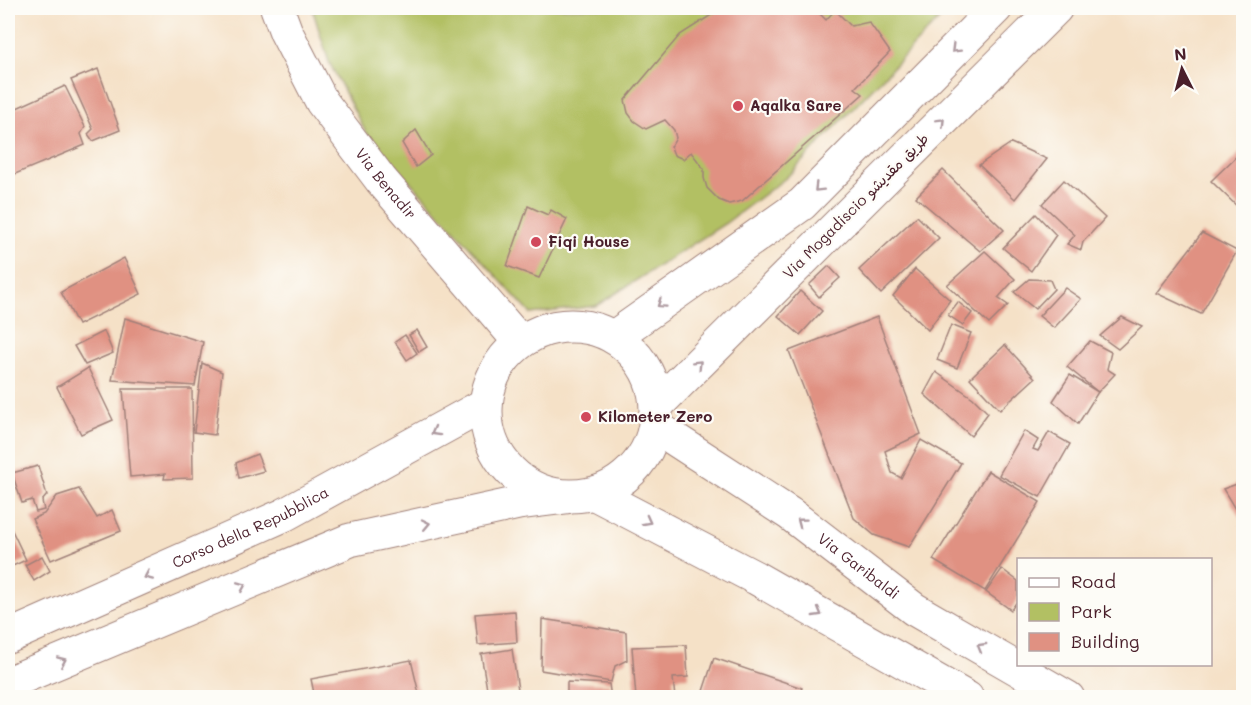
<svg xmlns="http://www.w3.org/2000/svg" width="1251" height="705" viewBox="0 0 1251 705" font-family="Mali,'Playpen Sans Arabic',sans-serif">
<rect width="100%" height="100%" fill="#fdfcf7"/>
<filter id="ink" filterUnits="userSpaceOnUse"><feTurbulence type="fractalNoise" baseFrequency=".0167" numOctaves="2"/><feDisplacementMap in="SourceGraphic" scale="12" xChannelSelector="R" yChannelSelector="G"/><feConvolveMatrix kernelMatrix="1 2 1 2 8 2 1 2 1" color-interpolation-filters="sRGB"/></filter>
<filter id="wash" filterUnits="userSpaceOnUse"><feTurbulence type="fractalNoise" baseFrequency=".008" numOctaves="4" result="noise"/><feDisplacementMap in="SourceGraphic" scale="24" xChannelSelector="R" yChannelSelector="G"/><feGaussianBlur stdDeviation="1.35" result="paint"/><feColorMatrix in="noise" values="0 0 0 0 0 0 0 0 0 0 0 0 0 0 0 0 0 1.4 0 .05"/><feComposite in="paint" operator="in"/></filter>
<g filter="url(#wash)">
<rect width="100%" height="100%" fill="#f5e1c7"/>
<!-- green -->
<path fill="#b2c063" stroke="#7e7047" stroke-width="1.5" d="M312,8H950L787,177L726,223L596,306L531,314L366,133L329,62Z"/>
<g id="blocks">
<!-- building -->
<g fill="#e09182">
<path d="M717,8H814L826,20L835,10L851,26L869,22L890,52L855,88L863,94L742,201L729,204L719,200L707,188L704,178V169L691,152L683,159L674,155L671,147L676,138L674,130L665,120L646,129L634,121L628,113L625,100L680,35L719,10Z"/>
<path d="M98,69L120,130L93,141L88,134L93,129L71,80Z"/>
<path d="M65,86L85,127L81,134L85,145L8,177V112Z"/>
<path d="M416,130L431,155L416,167L402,143Z"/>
<path d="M1011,143L1047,159L1015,199L979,165Z"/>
<path d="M1244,149V213L1211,181Z"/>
<path d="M943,170L1004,230L980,251L916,197Z"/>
<path d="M1064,180L1105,218L1083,242L1081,250L1067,244L1075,235L1042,204Z"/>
<path d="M528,206L548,215L551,210L567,219L539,278L507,266Z"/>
<path d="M1036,214L1056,235L1031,271L1003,248Z"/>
<path d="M917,216L939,238L881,294L859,270Z"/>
<path d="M1202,233L1237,251L1201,314L1156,293Z"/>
<path d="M985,251L1015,279L998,298L1008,305L989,324L947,285Z"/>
<path d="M124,258L141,294L78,325L61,292Z"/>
<path d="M829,266L840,278L819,297L809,285Z"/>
<path d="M915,269L950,300L928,330L893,296Z"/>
<path d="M1029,279L1050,280L1054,289L1035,309L1014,292Z"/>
<path d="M1065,288L1081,299L1054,328L1039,316Z"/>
<path d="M800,291L822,311L800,335L778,316Z"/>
<path d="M958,302L972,313L963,325L948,315Z"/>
<path d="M877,317L921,434L885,451L892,473L901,478L921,440L961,463L909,547L874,535L854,518L789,351Z"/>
<path d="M1122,317L1142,327L1118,349L1100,336Z"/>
<path d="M125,318L203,342L195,386L112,380Z"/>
<path d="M951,325L971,333L957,368L937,360Z"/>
<path d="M417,330L427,347L419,352L409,335Z"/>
<path d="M104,331L113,353L85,365L74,346Z"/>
<path d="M405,335L417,353L407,360L395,342Z"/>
<path d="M1090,341L1111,352L1107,369L1115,374L1098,392L1067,367Z"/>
<path d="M1005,345L1035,378L1000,410L970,378Z"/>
<path d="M202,363L222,372L215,435L194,432Z"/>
<path d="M88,368L113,420L81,434L57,387Z"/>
<path d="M936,372L973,398L988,413L971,436L924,394Z"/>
<path d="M1070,375L1098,392L1078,424L1053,401Z"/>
<path d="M123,389H192L193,478L164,479L165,474L130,477Z"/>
<path d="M1024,431L1038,440L1033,449L1038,451L1049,432L1070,444L1040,497L999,475Z"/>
<path d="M257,454L264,471L239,478L236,463Z"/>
<path d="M38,466L47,495L42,501L44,510L36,512L32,500L22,503L12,473Z"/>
<path d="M988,471L1040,502L985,591L933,560Z"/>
<path d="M1237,484L1244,495V524L1223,489Z"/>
<path d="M79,489L97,518L112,510L121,531L51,560L32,519L44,514L57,496Z"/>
<path d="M8,522L26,560L8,568Z"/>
<path d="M42,556L50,571L34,581L25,565Z"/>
<path d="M1002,569L1018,581V600L1011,610L986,592Z"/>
<path d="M515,611L517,642L478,645L475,614Z"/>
<path d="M542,619L626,632L627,660L615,666L611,682L541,670Z"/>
<path d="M686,645L688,677L673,678L675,698H636L632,647Z"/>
<path d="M512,649L518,690L488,695L481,654Z"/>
<path d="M714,658L802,688L798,698H724L703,691Z"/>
<path d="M411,660L420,698H315L311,679Z"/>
<path d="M567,682L609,684L611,698H567Z"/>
</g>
</g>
</g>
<g filter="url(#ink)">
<use href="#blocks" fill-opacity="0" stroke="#a08079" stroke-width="1.5"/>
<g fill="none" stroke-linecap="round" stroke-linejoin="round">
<defs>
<g id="secondary">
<path id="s1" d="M277,8L286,32L322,102L381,180L520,342"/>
<path id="s2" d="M656,427L790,514L914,609L1068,698"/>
<path d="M595,494L756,578L967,698"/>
</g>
<g id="highway">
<circle cx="571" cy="411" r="85"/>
<path d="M614,337L802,204L996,8"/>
<path d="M657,405L1056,8"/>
<path id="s3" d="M8,637L284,515L486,404"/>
<path d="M8,683L350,540L519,503L566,497"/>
</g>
</defs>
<!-- secondary casing -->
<use href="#secondary" stroke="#a08079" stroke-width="35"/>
<!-- highway casing -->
<use href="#highway" stroke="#a08079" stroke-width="35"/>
<!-- secondary -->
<use href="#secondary" stroke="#fff" stroke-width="33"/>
<!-- highway -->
<use href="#highway" stroke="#fff" stroke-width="33"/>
</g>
<!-- one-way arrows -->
<defs><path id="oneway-chevron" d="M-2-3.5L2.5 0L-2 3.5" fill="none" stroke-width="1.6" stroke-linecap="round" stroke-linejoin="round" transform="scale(1.5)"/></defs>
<g stroke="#ae9aa0">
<use href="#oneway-chevron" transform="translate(955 49) rotate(135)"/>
<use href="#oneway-chevron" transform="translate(941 122) rotate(-45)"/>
<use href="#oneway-chevron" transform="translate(818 188) rotate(135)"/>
<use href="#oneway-chevron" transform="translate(661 304) rotate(145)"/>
<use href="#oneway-chevron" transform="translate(698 364) rotate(-45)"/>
<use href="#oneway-chevron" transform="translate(435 432) rotate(151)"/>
<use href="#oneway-chevron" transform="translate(647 521) rotate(28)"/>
<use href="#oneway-chevron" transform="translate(801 522) rotate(-143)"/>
<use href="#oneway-chevron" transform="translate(426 524) rotate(-12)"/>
<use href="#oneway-chevron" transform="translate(148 576) rotate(156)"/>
<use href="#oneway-chevron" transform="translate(242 586) rotate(-23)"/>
<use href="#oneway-chevron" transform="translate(818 613) rotate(30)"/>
<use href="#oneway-chevron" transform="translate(981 647) rotate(-150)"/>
<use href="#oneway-chevron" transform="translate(62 661) rotate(-23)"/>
</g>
</g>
<!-- markers -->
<g fill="#d1495b" stroke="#fdfcf7" stroke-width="2">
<circle cx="738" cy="106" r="6"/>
<circle cx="536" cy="242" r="6"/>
<circle cx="586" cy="417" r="6"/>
</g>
<g text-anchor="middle" stroke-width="4.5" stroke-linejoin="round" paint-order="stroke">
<!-- poi labels -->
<g font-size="15" font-weight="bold" fill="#4a1f2b" stroke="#fdfcf7" text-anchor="start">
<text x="750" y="111">Aqalka Sare</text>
<text x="548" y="247">Fiqi House</text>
<text x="598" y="422">Kilometer Zero</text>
</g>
<!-- street labels -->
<g font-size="15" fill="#4a1f2b" stroke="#fdfcf7">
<text dy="5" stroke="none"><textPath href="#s1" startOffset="208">Via Benadir</textPath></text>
<text transform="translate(856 206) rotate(-45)" y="5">Via Mogadiscio طريق مقديشو</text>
<text dy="5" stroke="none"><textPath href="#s3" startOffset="266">Corso della Repubblica</textPath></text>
<text dy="5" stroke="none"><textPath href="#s2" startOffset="246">Via Garibaldi</textPath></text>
</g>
</g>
<!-- margin -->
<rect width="1251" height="705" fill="none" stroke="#fdfcf7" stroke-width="30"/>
<!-- legend -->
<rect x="1017" y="558" width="195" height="108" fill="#fdfcf7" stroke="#b5a4a5" stroke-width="1.5"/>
<rect x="1029" y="578" width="30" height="9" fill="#ffffff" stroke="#b5a4a5" stroke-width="1.5"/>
<text x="1071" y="588" font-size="18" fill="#4a1f2b">Road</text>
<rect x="1029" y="603" width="30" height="18" fill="#b2c063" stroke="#b5a4a5" stroke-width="1.5"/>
<text x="1071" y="618" font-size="18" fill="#4a1f2b">Park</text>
<rect x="1029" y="633" width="30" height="18" fill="#e09182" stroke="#b5a4a5" stroke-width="1.5"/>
<text x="1071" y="648" font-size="18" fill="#4a1f2b">Building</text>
<!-- north arrow -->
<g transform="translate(1182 69) rotate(354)" stroke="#fdfcf7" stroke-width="4.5" paint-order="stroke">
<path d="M0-4.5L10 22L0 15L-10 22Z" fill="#4a1f2b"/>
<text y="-9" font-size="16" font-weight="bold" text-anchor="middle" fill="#4a1f2b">N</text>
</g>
</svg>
